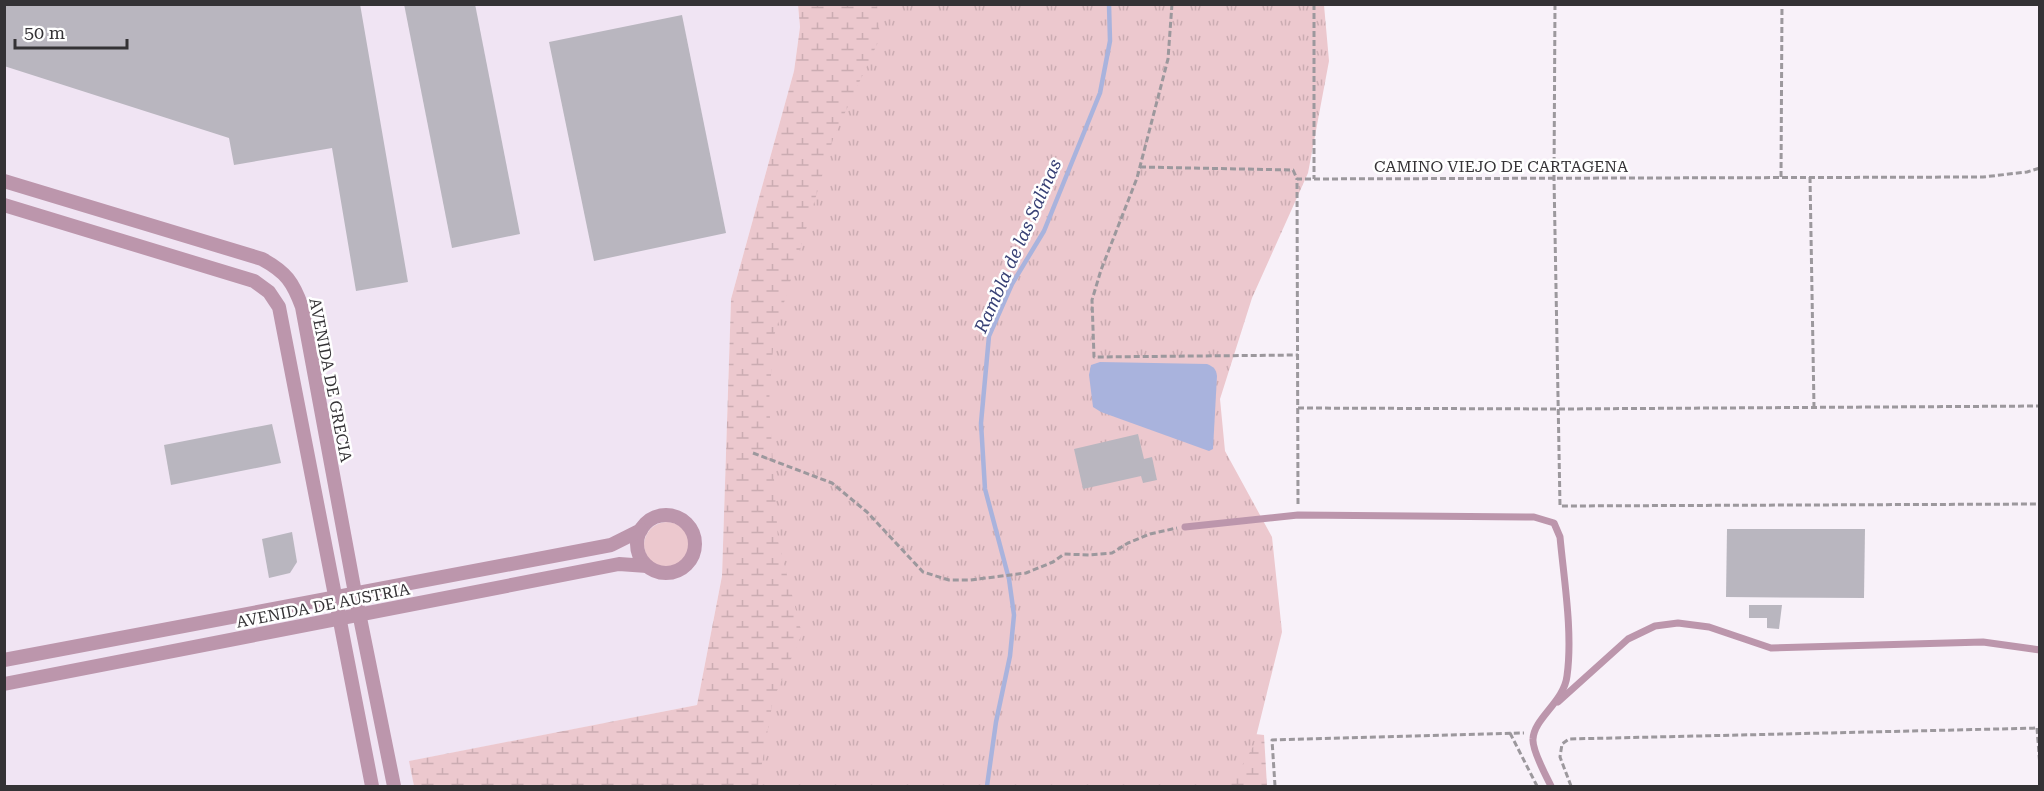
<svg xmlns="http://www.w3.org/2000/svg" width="2044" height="791" viewBox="0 0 2044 791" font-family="'Roboto Serif',serif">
<defs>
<pattern id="wetland-marsh" width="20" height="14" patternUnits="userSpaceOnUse" patternTransform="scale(1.5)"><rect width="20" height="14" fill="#ecc8ce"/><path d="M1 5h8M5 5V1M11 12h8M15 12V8" fill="none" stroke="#cbacb2"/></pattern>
<pattern id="park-tufts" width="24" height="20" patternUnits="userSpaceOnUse" patternTransform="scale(1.5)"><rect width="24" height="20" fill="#ecc8ce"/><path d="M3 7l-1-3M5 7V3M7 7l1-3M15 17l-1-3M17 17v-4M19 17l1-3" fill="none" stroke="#cbacb2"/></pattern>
</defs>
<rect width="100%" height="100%" fill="#f8f1f9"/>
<!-- built -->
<path fill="#f0e4f3" d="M5,5H798L800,27L794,71L731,299L722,576L697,705L410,761L414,786H5Z"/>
<!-- grass -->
<circle fill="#ecc8ce" cx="667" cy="545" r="23"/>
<!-- wetland -->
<path fill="url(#wetland-marsh)" d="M798,5H1165L1219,730L1264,735L1267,786H414L409,761L697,705L722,576L731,299L794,71L800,27Z"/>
<!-- park -->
<path fill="url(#park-tufts)" d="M877,5H1324L1329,61L1308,173L1252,298L1220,399L1225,451L1272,537L1282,632L1254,745L1230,786H758L773,700L802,634L778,540L769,402L774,336L834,136L880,38Z"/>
<!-- water -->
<path fill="#a9b3dd" d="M1100,362L1207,364C1214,367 1216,369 1217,376L1213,449L1209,451L1101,412L1093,407L1089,375L1091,365Z"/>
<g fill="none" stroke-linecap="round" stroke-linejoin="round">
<!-- stream -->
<path stroke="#a9b3dd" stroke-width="4.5" d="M987,786L996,722L1010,656L1014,615L1009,579L985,489L981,423L989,336L1012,284L1044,231L1100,93L1110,41L1109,4"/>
</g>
<!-- building -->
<g fill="#b9b6bf">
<path d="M4,4H360L408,282L356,291L332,148L234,165L229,138L4,66Z"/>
<path d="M404,4H475L520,234L452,248Z"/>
<path d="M682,15L726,233L594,261L549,42Z"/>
<path d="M272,424L281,463L171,485L164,445Z"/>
<path d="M1138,434L1144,459L1152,457L1157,480L1143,483L1141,476L1083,489L1074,449Z"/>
<path d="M1727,529H1865L1864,598L1726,597Z"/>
<path d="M292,532L297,562L290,573L269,578L262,539Z"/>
<path d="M1749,605H1782L1779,629L1767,628V618H1749Z"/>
</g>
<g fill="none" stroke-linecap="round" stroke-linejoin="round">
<!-- path -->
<g stroke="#9c989d" stroke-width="3" stroke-dasharray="6 3" stroke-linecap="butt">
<path d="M1172,4L1168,59L1137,178L1101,270L1092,300L1094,357L1298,355"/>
<path d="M1314,4V179"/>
<path d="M1555,4L1554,178L1560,506L2040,504"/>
<path d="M1140,167L1293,170L1297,179"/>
<path d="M1781,177L1782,4"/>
<path d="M1810,177L1814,407"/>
<path d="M1298,408L1557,409L2040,406"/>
<path d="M753,453L832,483L867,512L923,572L949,580H970L1026,573L1053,562L1064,554L1089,555L1112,553L1128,543L1150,534L1177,528"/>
<path d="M1298,504L1297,179L1983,177L2027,172L2040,168"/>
<path d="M2037,728L2040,767"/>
<path d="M1510,733L1537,786"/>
<path d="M1275,786L1272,740L1524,733"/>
<path d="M1571,786L1560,757L1562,744L1569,739L2040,728"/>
</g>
<!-- lane -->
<g stroke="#bc96ac" stroke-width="7">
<path d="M1185,527L1298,515L1534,517L1554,523L1560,537C1564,580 1573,633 1567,676C1564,702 1534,718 1533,739C1532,750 1546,776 1551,786"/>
<path d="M1558,702L1628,639L1655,626L1678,623L1709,627L1771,648L1983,642L2040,650"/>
</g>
<!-- street -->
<g stroke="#bc96ac" stroke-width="14">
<path d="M4,181L262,259C286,272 293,282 302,307L355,593L394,786"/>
<path d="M4,205L254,281L269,292L279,307L372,786"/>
<circle cx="666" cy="544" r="29"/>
<path d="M4,660L611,545L641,530"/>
<path d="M4,684L619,564L647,566"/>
</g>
</g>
<g text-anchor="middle" stroke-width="5" stroke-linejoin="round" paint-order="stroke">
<!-- street labels -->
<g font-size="16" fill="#343235" stroke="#fff">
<text x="1501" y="172">CAMINO VIEJO DE CARTAGENA</text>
<text transform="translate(331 380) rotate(79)" y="6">AVENIDA DE GRECIA</text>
<text transform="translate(323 605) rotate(-11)" y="6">AVENIDA DE AUSTRIA</text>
</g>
<!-- water labels -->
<g font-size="18" font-style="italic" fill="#374075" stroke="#fff">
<text transform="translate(1018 246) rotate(-66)" y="6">Rambla de las Salinas</text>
</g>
</g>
<!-- border -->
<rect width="2044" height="791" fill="none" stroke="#343235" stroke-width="12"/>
<!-- scale -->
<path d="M15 39v9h112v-9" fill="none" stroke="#343235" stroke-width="3"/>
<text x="24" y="39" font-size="18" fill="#343235" stroke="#ffffff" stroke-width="4.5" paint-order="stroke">50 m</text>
</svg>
